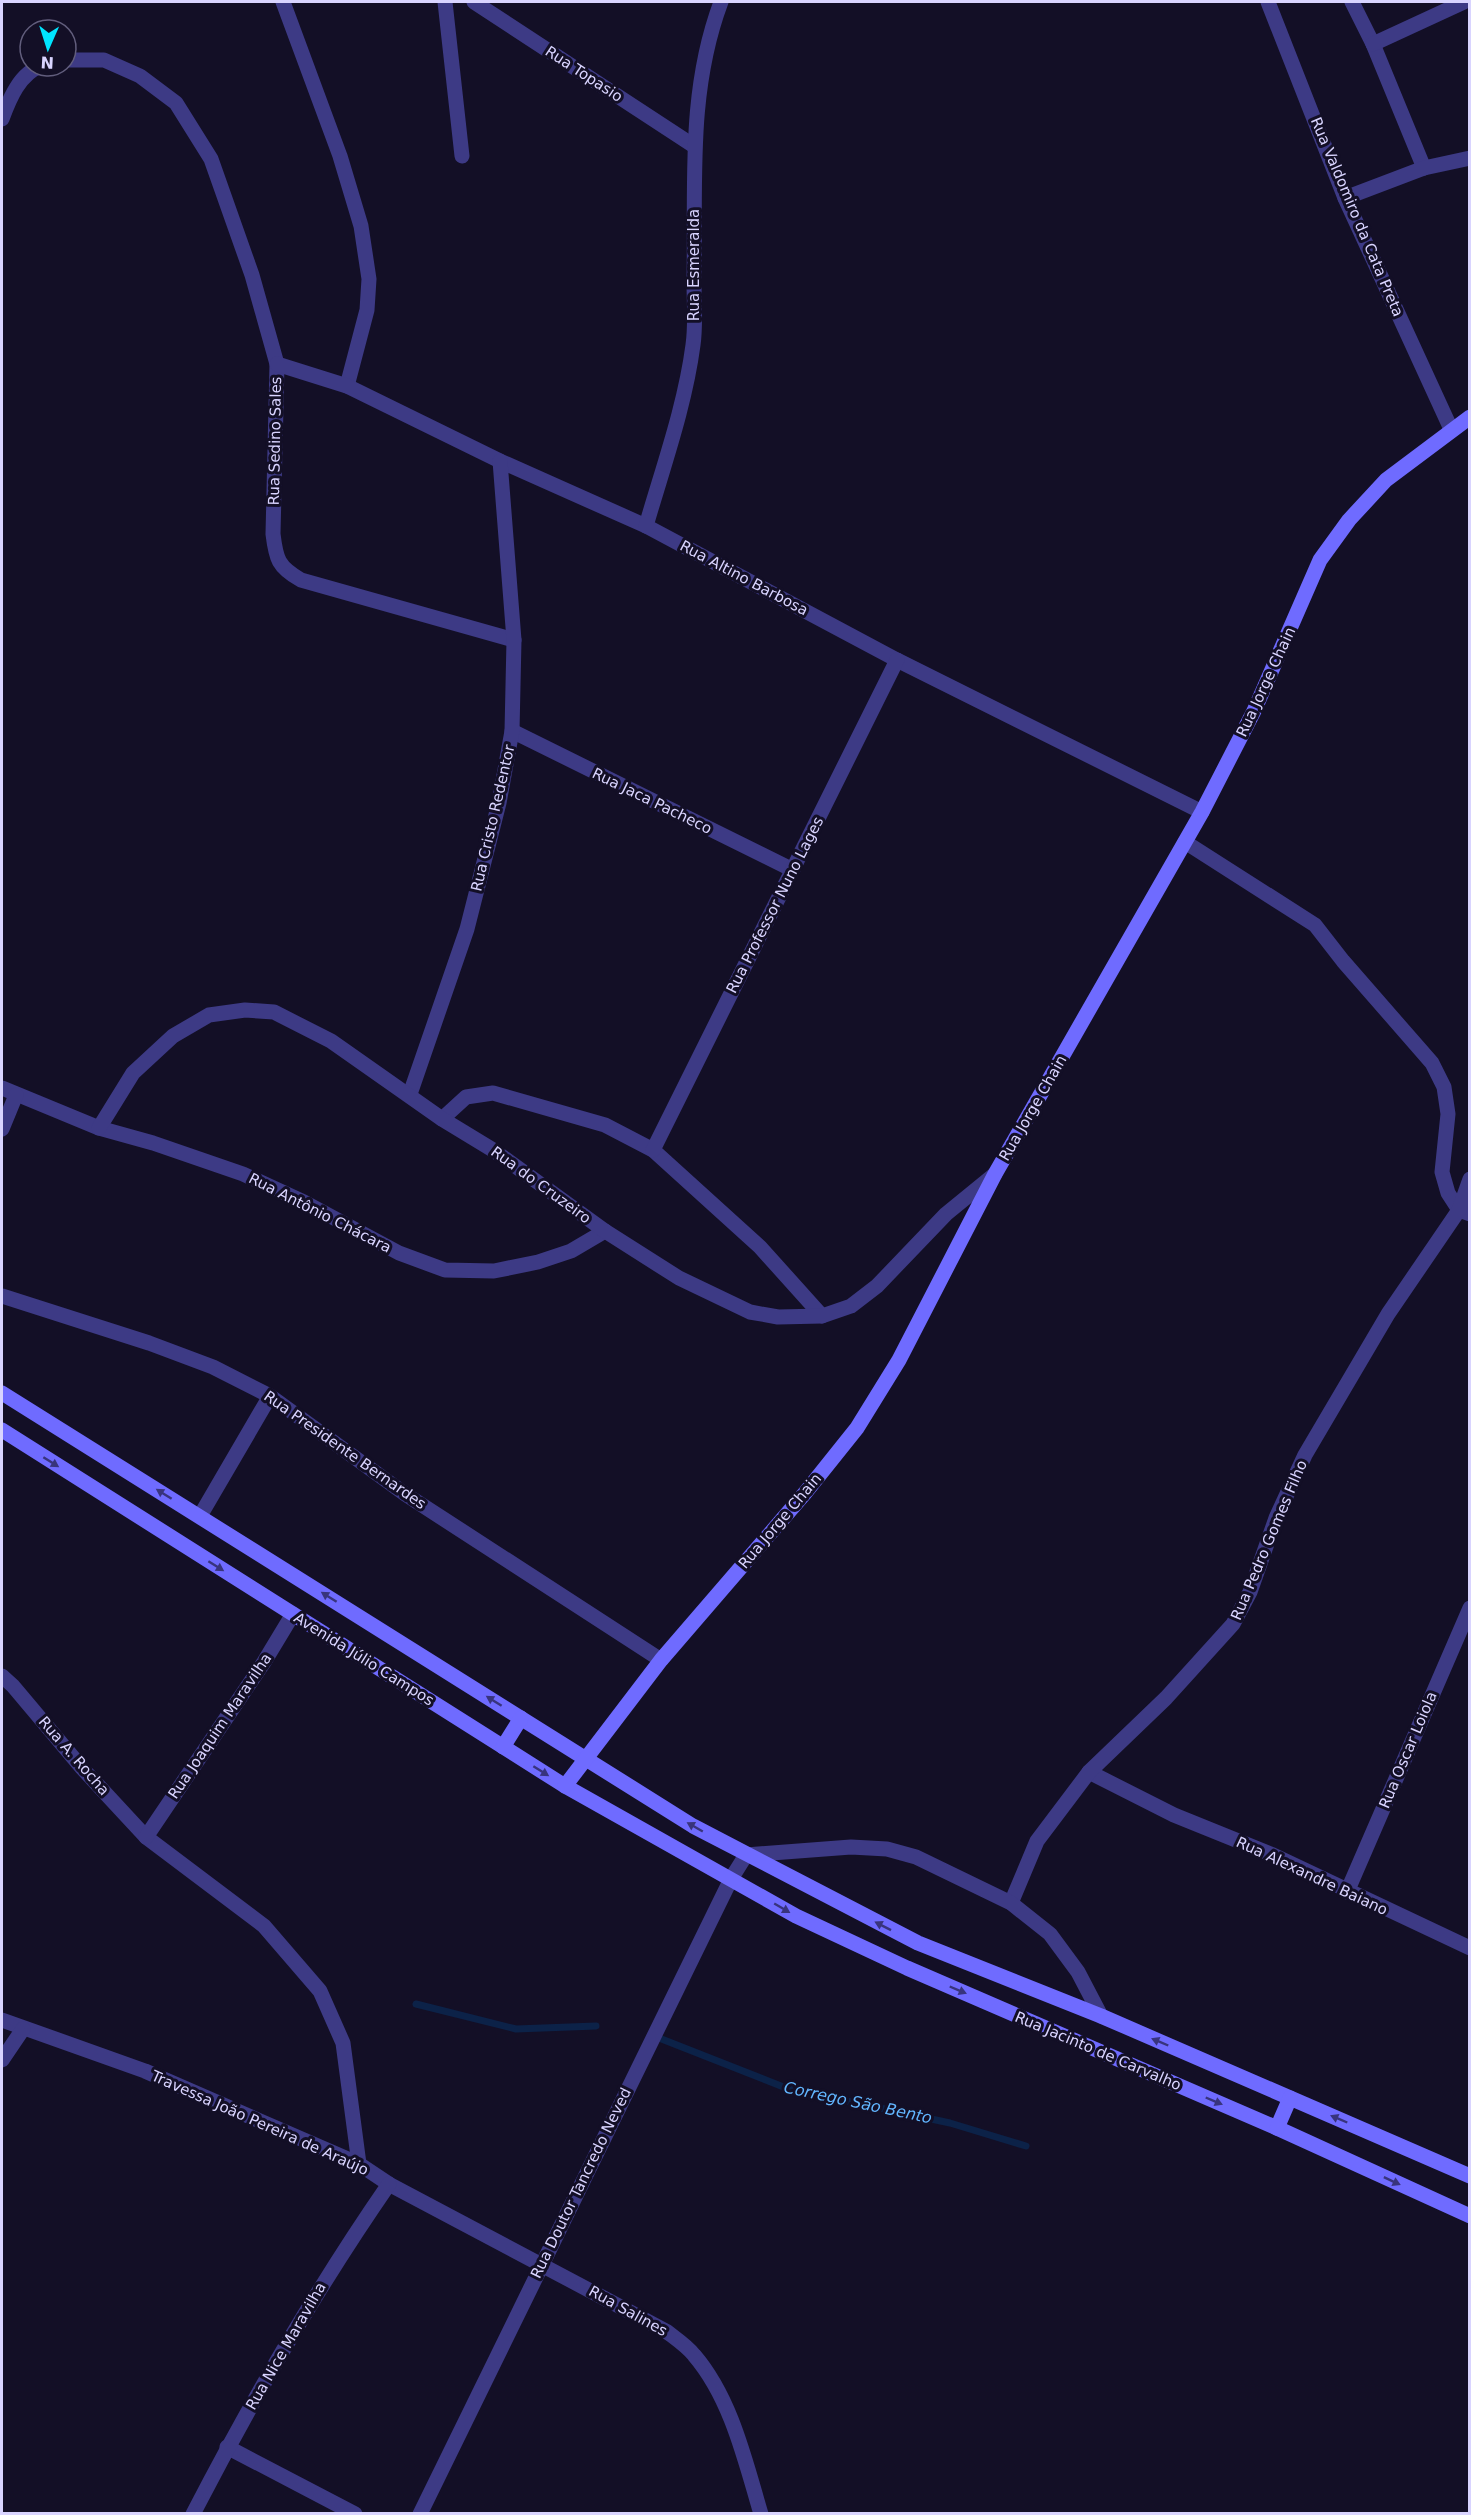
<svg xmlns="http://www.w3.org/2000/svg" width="1471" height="2515" viewBox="0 0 1471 2515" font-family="'DejaVu Sans',sans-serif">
<rect width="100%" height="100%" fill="#130f26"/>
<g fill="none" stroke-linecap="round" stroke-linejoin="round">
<!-- stream -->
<g stroke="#0c2248" stroke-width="7">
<path d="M416,2004L516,2029L596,2026"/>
<path d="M659,2038L786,2088L950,2123L1026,2146"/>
</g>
<!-- street -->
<g stroke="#3d3a85" stroke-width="15">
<path d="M283,2L340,156L361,226L369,279L367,310L347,386"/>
<path d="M445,2L462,156"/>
<path d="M474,2L694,146"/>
<path d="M1268,2L1345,198L1451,429"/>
<path d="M1352,2L1373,44L1424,168"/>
<path d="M1373,44L1464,2"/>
<path d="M66,60H104L140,76L176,103L211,159L252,275L277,364L273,534C276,559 278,567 301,580L514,640"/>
<path d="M2,119C9,100 20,72 42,66"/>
<path d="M1345,198L1424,168L1470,158"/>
<path d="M277,364L347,386L500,461L646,526L897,660L1202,812"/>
<path d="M646,526C663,467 685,406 693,345C696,324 694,302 694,281C696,185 687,93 721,2"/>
<path d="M512,731L793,870"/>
<path d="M1185,842L1315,925L1343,961L1432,1063L1444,1087L1448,1114L1442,1172L1448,1193L1459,1210L1470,1214"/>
<path d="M2,1088L99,1128L153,1143L243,1174L304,1202L399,1253L445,1270L494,1271L538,1262L571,1251L605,1231"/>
<path d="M410,1094L467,929L499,803L512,731L514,640L500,461"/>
<path d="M442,1119L466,1097L493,1093L605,1125L653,1150L760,1247L822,1316"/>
<path d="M99,1128L133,1073L173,1036L209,1015L245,1010L274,1012L331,1041L442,1119L493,1150L605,1231L679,1278L750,1312L778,1317L822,1316L851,1306L877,1286L946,1214L995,1174"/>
<path d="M2,1129L16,1095"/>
<path d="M653,1150L897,660"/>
<path d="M2,1296L149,1343L213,1367L270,1396L405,1494L661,1660"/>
<path d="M200,1516L270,1396"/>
<path d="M2,1676L13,1686L82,1768L146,1837L264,1926L320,1991L343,2043L359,2164"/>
<path d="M1089,1772L1174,1815L1273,1855L1470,1948"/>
<path d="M146,1837L264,1662L293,1614"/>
<path d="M1347,1892L1470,1608"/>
<path d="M1011,1903L1037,1841L1089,1772L1166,1698L1233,1624L1250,1592L1276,1518L1305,1455L1388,1314L1459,1210L1470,1179"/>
<path d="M2,2020L145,2071L359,2164L389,2184L666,2331C675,2338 687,2346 694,2355C731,2398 745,2460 761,2514"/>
<path d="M2,2060L23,2029"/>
<path d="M227,2447L355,2514"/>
<path d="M193,2514C253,2398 315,2291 389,2184"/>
<path d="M420,2514L731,1879L746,1855L851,1847L887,1849L916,1857L1011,1903L1050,1934L1078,1972L1101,2016"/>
</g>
<!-- secondary -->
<g stroke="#6f6bff" stroke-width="15">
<path d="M2,1393L693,1826L918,1943L1101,2016L1470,2176"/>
<path d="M2,1430L565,1786L796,1916L907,1968L1277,2128L1470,2216"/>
<path d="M503,1747L521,1718"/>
<path d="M565,1786L661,1660L805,1493L857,1428L899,1360L995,1174L1202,812L1254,711L1320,560L1349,520L1386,480L1470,417"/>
<path d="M1277,2128L1290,2098"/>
</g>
</g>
<!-- one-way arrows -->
<defs><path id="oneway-solid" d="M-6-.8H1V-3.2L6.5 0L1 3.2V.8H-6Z" transform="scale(1.5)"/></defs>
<g fill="#38347d">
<use href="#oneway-solid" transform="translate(51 1462) rotate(32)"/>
<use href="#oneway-solid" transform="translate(164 1494) rotate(-148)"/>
<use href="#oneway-solid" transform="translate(216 1566) rotate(32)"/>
<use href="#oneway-solid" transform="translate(329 1597) rotate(-148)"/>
<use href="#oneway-solid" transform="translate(494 1701) rotate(-148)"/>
<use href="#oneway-solid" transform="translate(541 1771) rotate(32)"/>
<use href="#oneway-solid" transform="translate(695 1827) rotate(-150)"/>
<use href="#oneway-solid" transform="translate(782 1908) rotate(30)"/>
<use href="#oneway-solid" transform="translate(883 1926) rotate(-153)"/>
<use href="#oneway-solid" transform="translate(958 1990) rotate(23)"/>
<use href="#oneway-solid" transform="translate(1160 2042) rotate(-157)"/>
<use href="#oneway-solid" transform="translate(1214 2101) rotate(23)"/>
<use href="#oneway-solid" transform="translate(1339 2119) rotate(-157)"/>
<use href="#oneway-solid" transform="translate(1392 2181) rotate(25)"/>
</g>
<g text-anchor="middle" stroke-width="6" stroke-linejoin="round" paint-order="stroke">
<!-- street labels -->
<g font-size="15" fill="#d9d4ff" stroke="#130f26">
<text transform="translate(584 74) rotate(33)" y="5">Rua Topasio</text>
<text transform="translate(1357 217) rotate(67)" y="5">Rua Valdomiro da Cata Preta</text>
<text transform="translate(694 265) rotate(-90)" y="5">Rua Esmeralda</text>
<text transform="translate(275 441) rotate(-89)" y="5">Rua Sedino Sales</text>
<text transform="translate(744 578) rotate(28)" y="5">Rua Altino Barbosa</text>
<text transform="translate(1266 682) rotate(-65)" y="5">Rua Jorge Chain</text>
<text transform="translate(652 801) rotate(26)" y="5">Rua Jaca Pacheco</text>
<text transform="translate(493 818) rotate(-77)" y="5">Rua Cristo Redentor</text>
<text transform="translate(775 905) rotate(-63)" y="5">Rua Professor Nuno Lages</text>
<text transform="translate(1033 1108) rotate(-60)" y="5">Rua Jorge Chain</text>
<text transform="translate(541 1185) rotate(36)" y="5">Rua do Cruzeiro</text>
<text transform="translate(320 1213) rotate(27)" y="5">Rua Antônio Chácara</text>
<text transform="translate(345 1450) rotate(35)" y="5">Rua Presidente Bernardes</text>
<text transform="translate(780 1521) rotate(-50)" y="5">Rua Jorge Chain</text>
<text transform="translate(1269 1540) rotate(-67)" y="5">Rua Pedro Gomes Filho</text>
<text transform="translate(364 1659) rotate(32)" y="5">Avenida Júlio Campos</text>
<text transform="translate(220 1726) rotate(-56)" y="5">Rua Joaquim Maravilha</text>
<text transform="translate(1408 1750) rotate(-67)" y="5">Rua Oscar Loiola</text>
<text transform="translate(74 1756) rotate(49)" y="5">Rua A. Rocha</text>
<text transform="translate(1312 1876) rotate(25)" y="5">Rua Alexandre Baiano</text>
<text transform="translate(1098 2051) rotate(23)" y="5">Rua Jacinto de Carvalho</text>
<text transform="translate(260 2123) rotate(24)" y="5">Travessa João Pereira de Araújo</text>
<text transform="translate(581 2183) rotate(-64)" y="5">Rua Doutor Tancredo Neved</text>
<text transform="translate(628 2311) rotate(29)" y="5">Rua Salines</text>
<text transform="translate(286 2346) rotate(-60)" y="5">Rua Nice Maravilha</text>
</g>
<!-- water labels -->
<g font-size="16" font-style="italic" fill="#62b6ff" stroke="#130f26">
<text transform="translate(858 2102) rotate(12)" y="6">Corrego São Bento</text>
</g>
</g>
<!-- border -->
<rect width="1471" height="2515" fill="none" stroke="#d9d4ff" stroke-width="6"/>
<!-- north arrow -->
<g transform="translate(48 48) rotate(183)"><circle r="28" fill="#130f26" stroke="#625e7d" stroke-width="1.5"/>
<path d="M0-4.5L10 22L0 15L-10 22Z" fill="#00e5ff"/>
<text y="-9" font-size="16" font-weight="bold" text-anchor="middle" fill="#d9d4ff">N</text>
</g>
</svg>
